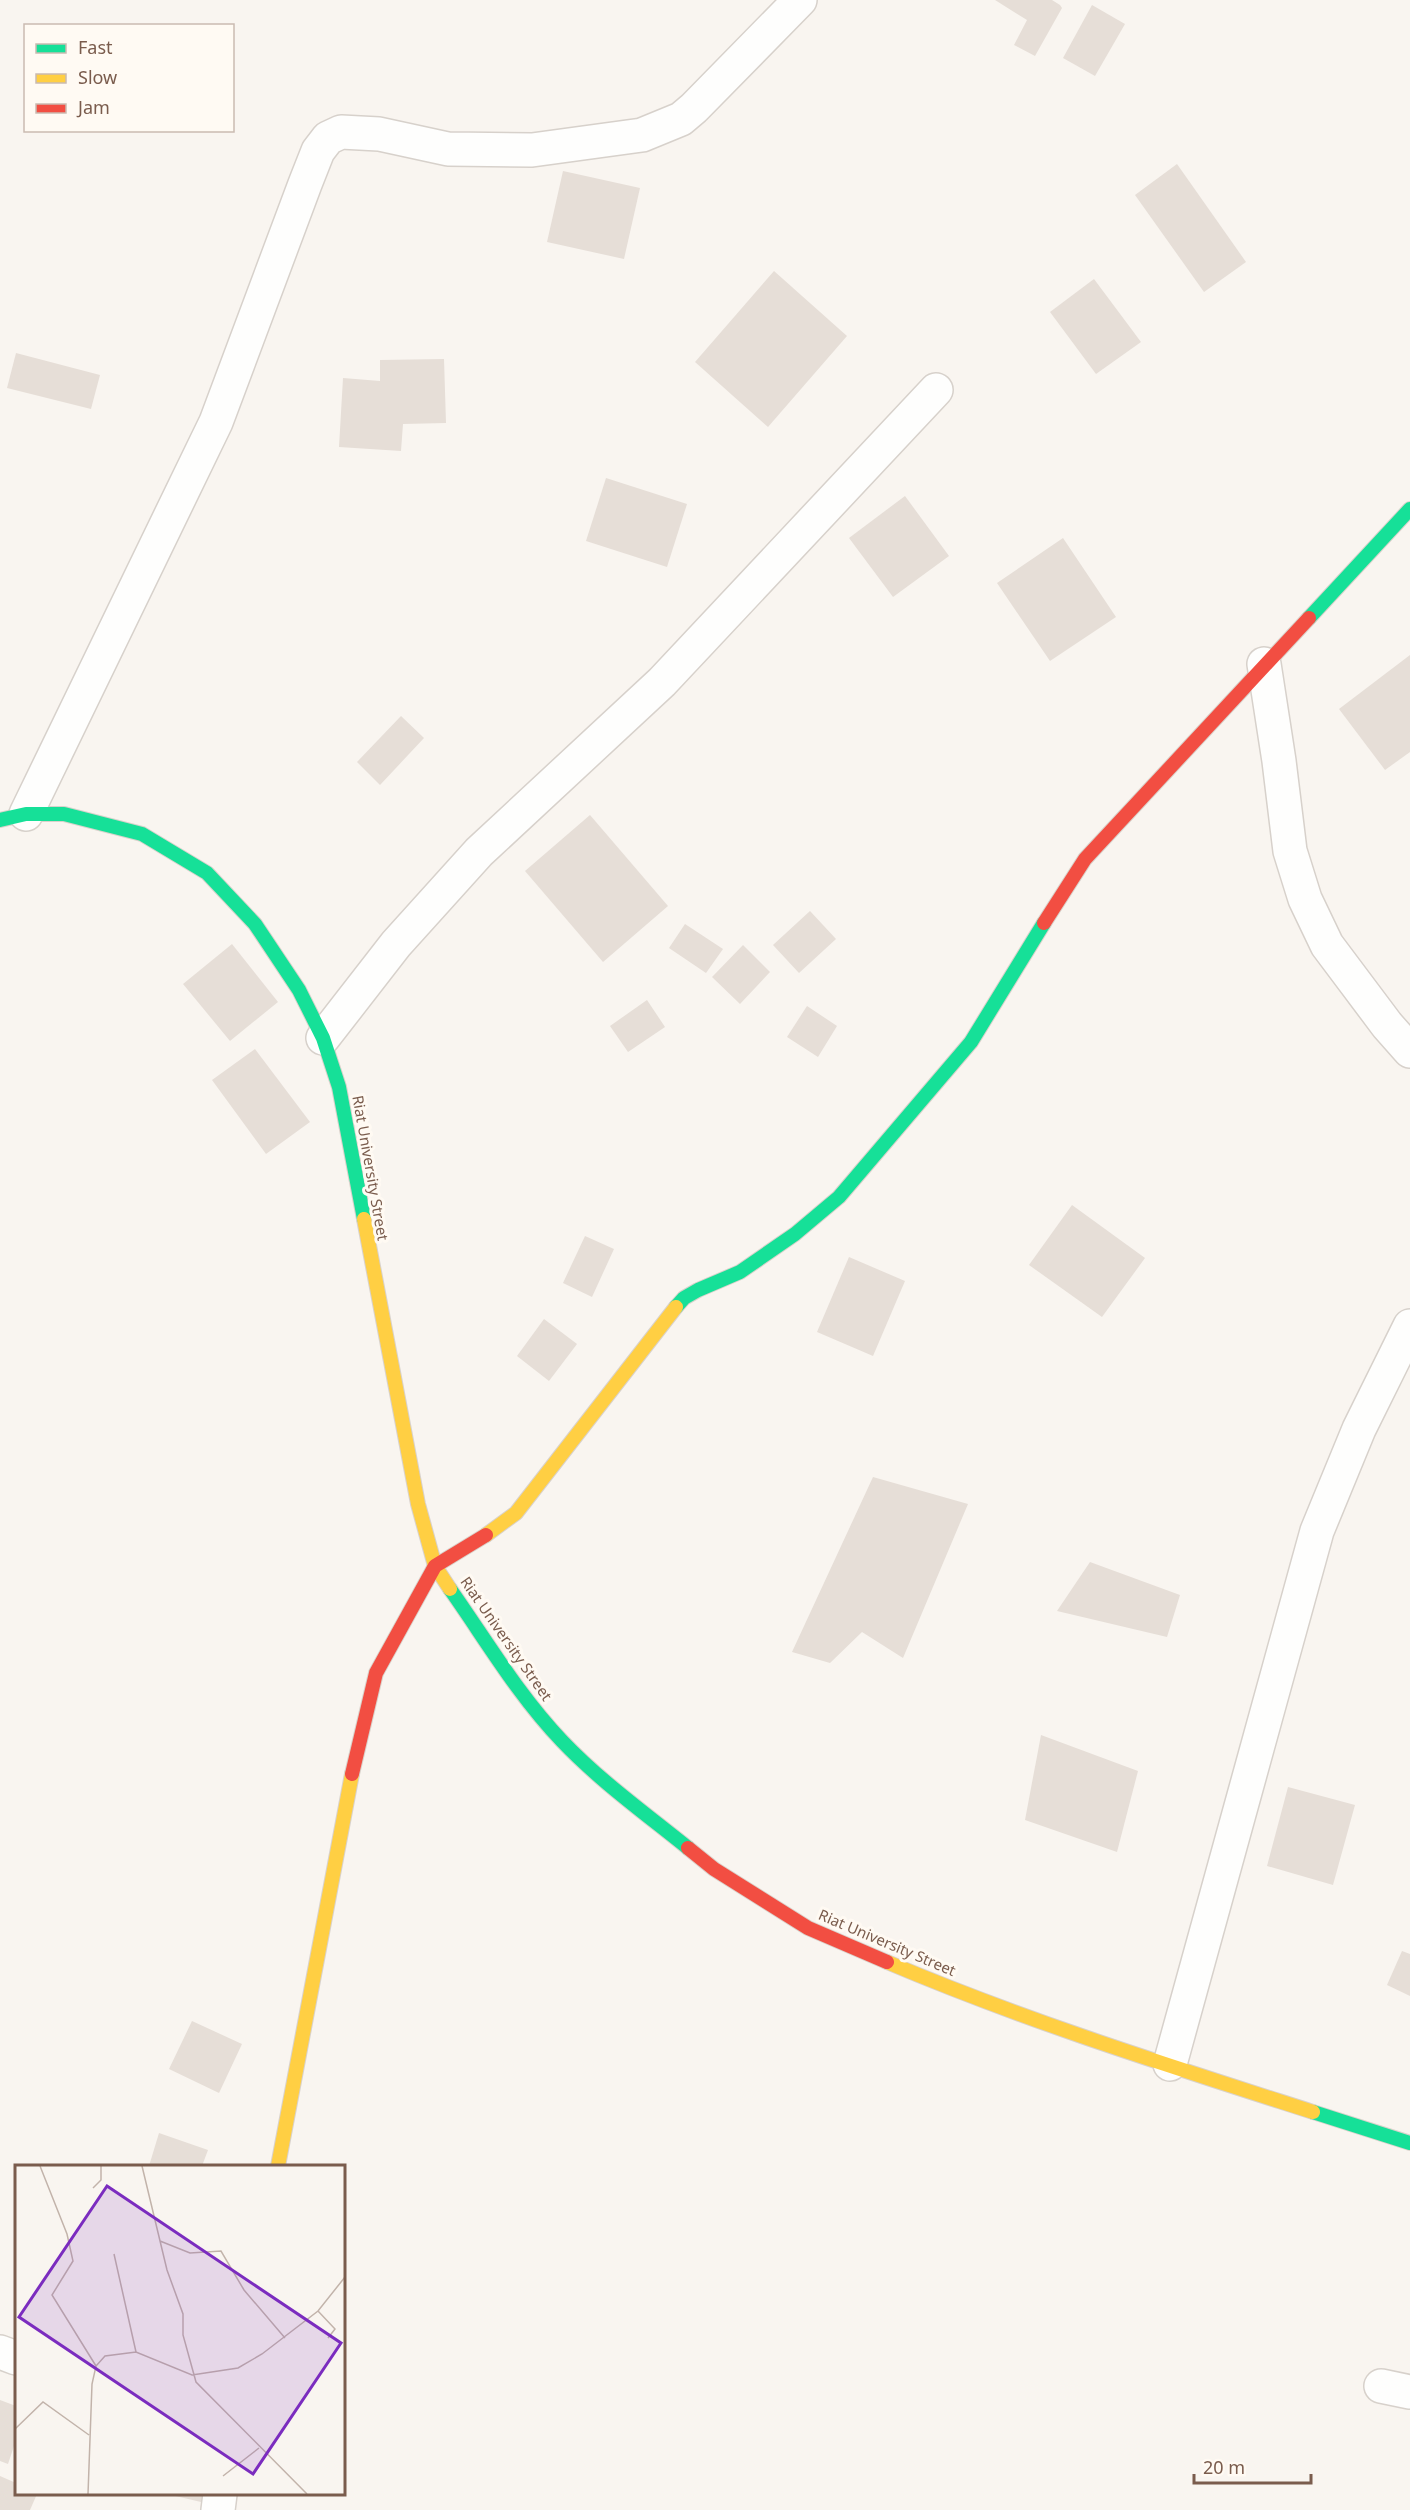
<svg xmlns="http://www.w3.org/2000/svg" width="1410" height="2510" viewBox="0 0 1410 2510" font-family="'Noto Sans',sans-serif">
<rect width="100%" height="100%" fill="#f9f5f0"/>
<!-- building -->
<g fill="#e6ded7">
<path d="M995,0H1052L1060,5L1062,8L1035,56L1014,45L1027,20Z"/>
<path d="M1092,5L1125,24L1095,76L1063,58Z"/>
<path d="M1177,164L1246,262L1204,292L1135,195Z"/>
<path d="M563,171L640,188L624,259L547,242Z"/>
<path d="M774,271L847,336L768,427L695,362Z"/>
<path d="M1094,279L1141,342L1096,374L1050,312Z"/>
<path d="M16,353L100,375L91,409L7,388Z"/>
<path d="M444,359L446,423L403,424L401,451L339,447L343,378L380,381V360Z"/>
<path d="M606,478L687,504L667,567L586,541Z"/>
<path d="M905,496L949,556L893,597L849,538Z"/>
<path d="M1063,538L1116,617L1050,661L997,583Z"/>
<path d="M1410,655V752L1385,770L1339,709Z"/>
<path d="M401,716L424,738L380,785L357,762Z"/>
<path d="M590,815L668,906L603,962L525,871Z"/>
<path d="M810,911L836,939L799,973L773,945Z"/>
<path d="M685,924L723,949L706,973L669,948Z"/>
<path d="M232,944L278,1002L230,1041L183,984Z"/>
<path d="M743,945L770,972L740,1004L712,977Z"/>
<path d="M647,1000L665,1027L628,1052L610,1026Z"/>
<path d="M807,1006L837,1026L818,1057L787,1037Z"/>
<path d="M255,1049L310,1122L266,1154L212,1080Z"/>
<path d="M1072,1205L1145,1258L1102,1317L1029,1265Z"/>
<path d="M585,1236L614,1249L592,1297L563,1283Z"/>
<path d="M849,1257L905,1281L873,1356L817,1332Z"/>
<path d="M544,1319L577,1344L549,1381L517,1356Z"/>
<path d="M873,1477L968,1504L903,1658L862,1632L830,1663L792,1652Z"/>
<path d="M1090,1562L1180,1595L1167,1637L1057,1611Z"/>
<path d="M1041,1735L1138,1771L1117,1852L1025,1820Z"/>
<path d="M1288,1787L1355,1805L1333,1885L1267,1866Z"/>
<path d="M1402,1951L1410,1954V1996L1387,1985Z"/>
<path d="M192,2021L242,2044L219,2093L169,2069Z"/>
<path d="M159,2133L208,2150L202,2166H149Z"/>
<path d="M0,2400L16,2406V2440L8,2464L0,2461Z"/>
<path d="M0,2476L16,2483V2494H37L30,2510H0Z"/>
<path d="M167,2494H203L201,2502Z"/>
</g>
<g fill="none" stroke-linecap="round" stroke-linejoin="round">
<defs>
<g id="street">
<path d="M1264,664L1279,761L1290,851L1305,899L1327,945L1387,1025L1410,1051"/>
<path d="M26,814L216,422L305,184L318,151L328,138L341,132L379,134L448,149L532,150L642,135L681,119L694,108L800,0"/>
<path d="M323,1038L396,944L479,852L662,682L936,390"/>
<path d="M1170,2064L1317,1531L1359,1429L1410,1326"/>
<path d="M0,2352L16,2358"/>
<path d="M1381,2386L1410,2392"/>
<path d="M218,2510L220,2494"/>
</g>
<g id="fast">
<path d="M1309,618L1410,509"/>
<path d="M0,820L26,814H64L142,834L207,873L255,924L299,990L323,1038L339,1087L364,1219"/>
<path d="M676,1307L684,1298L698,1290L740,1272L795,1234L839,1197L971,1042L1044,923"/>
<path d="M450,1589C486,1640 518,1695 562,1741C600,1781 646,1814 688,1848"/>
<path d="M1313,2112L1410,2143"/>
</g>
<g id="slow">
<path d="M364,1219L418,1504L435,1566L450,1589"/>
<path d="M486,1535L516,1513L676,1307"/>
<path d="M887,1962C1026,2021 1170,2066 1313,2112"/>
<path d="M278,2166L352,1774"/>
</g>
<g id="jam">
<path d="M1044,923L1085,859L1309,618"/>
<path d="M352,1774L376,1673L435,1566L486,1535"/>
<path d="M688,1848L714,1869L808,1928L887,1962"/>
</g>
</defs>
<!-- street casing -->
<use href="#street" stroke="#d7d1cb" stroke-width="36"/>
<!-- fast casing -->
<use href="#fast" stroke="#d9d2cb" stroke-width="16"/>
<!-- slow casing -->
<use href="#slow" stroke="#d9d2cb" stroke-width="16"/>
<!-- jam casing -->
<use href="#jam" stroke="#d9d2cb" stroke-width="16"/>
<!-- street -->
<use href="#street" stroke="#fefefd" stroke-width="33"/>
<!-- fast -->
<use href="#fast" stroke="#16e098" stroke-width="14"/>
<!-- slow -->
<use href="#slow" stroke="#ffcf43" stroke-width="14"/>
<!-- jam -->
<use href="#jam" stroke="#f24e42" stroke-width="14"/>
</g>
<g text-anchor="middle" stroke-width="6" stroke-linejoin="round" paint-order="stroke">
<!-- street labels -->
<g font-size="15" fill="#7a5c4d" stroke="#fffaf3">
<text transform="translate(370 1168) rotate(80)" y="5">Riat University Street</text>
<text transform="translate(506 1639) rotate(55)" y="5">Riat University Street</text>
<text transform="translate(887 1943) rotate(23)" y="5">Riat University Street</text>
</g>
</g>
<!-- overview -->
<g transform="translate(15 2165)">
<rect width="330" height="330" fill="#f9f5f0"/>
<path fill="none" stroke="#c2b3aa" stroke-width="1.5" d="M25,1L52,69L58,96L37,130L81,201M127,1L152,105L168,149V170L181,217L292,329M78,23L86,15V1M145,76L175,88L206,86L229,125L270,173M99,89L121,187M303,146L320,164L313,173M0,264L28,237L74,270M208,311L244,283M73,329L77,219L81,201L90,191L121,187L177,210L223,203L247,189L303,146L330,112"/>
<path fill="#7b2cbf" fill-opacity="0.15" stroke="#7b2cbf" stroke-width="3" d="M92,21L326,178L238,309L4,152Z"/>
<rect width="330" height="330" fill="none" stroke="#7a5c4d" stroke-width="3"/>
</g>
<!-- legend -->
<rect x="24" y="24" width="210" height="108" fill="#fffaf3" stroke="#cabbb1" stroke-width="1.5"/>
<rect x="36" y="44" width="30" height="9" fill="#16e098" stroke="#cabbb1" stroke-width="1.5"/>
<text x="78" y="54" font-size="18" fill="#7a5c4d">Fast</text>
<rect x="36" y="74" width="30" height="9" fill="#ffcf43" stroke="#cabbb1" stroke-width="1.5"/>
<text x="78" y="84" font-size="18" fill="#7a5c4d">Slow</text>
<rect x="36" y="104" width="30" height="9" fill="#f24e42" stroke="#cabbb1" stroke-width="1.5"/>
<text x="78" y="114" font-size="18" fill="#7a5c4d">Jam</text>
<!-- scale -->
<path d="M1194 2474v9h117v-9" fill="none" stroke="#7a5c4d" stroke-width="3"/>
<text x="1203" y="2474" font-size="18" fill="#7a5c4d" stroke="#fffaf3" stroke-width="4.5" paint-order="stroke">20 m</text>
</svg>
